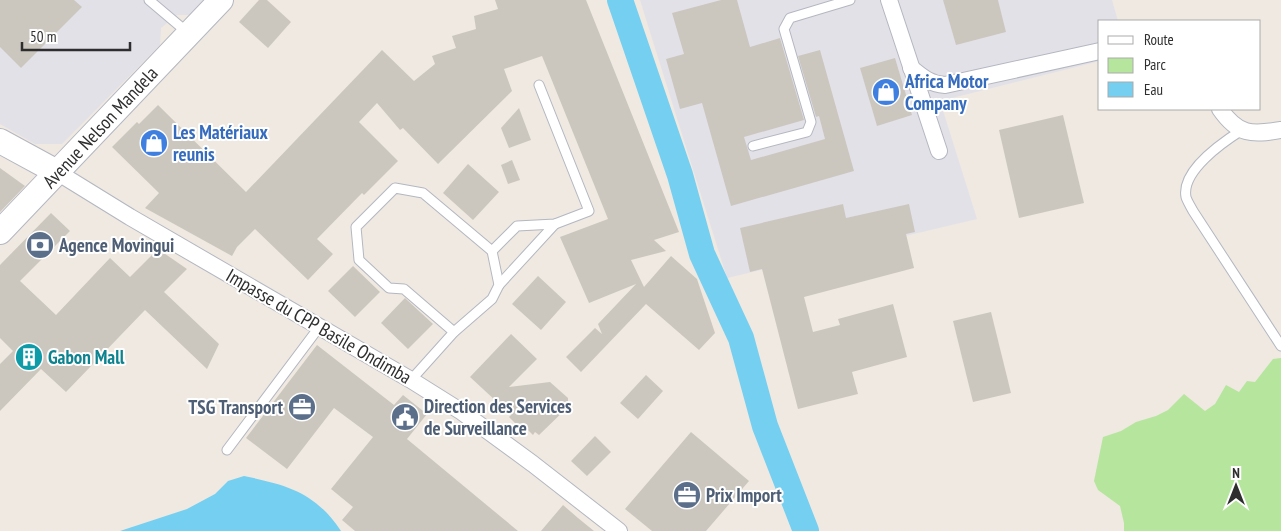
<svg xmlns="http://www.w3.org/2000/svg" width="1281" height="531" viewBox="0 0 1281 531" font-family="'PT Sans Narrow',sans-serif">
<rect width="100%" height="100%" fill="#efe9e1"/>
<!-- industrial -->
<g fill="#e3e1e8">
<path d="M0,0H204L189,15H177L161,28L160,45L62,144H35L0,124Z"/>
<path d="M640,0H1112L1118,21H1100V61L940,101L977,219L727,278Z"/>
</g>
<!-- green -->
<path fill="#b6e59e" d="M1281,358V531H1124V523L1120,506L1098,490L1094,481L1103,437L1121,431L1136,422L1156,416L1168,410L1184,394L1205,411L1215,404L1226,385L1239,392L1247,381L1255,382L1273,359Z"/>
<!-- water -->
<path fill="#75cff0" d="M244,476C287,485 315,492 341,531H120L187,509L215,494L228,481Z"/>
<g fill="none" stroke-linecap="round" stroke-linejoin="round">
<!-- river -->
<path stroke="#75cff0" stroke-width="26" d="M620,0L680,175L702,254L741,338L765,426L806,531"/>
</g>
<!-- building -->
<g fill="#cbc7bf">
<path d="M0,0H74L82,7L21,68L0,47Z"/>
<path d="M259,0H267L291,22L268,48L239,22Z"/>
<path d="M495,0H586L679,232L654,240L666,251L631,260L644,287L671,256L697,279L715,333L699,350L646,304L581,372L566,357L595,328L602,334L598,324L636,284L589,303L560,237L608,219L542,56L504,69L512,91L438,164L403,128L400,130L377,103L359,122L398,161L364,195L362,193L317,239L333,254L308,280L255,229L237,247L232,256L145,208L159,193L112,147L137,122L139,124L158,105L246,192L382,50L414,81L435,64L432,56L456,48L452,36L476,29L474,16L498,9Z"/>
<path d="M721,0H737L750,47L780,38L804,120L744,137L751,160L825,139L819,116L816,117L798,56L820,50L854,171L731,206L702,103L680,109L666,59L684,54L672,13Z"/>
<path d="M943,0H998L1006,32L956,45Z"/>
<path d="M895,58L912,115L877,126L860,68Z"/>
<path d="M519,108L531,140L509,148L501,128Z"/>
<path d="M1063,115L1084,203L1019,218L999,130Z"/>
<path d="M512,160L520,180L508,184L501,165Z"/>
<path d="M468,164L499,192L473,220L443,193Z"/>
<path d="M0,168L25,186L0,212Z"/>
<path d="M843,204L846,218L909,204L915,232L906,234L914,268L804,297L813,332L840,325L838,319L893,304L907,357L852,372L858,394L798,409L762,269L750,272L740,228Z"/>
<path d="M51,213L70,231L20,281L56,315L110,258L130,277L158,249L187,269L164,292L219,344L207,369L145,310L66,392L41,369L0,411V364L13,351L0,338V265Z"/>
<path d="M353,266L380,292L355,317L328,291Z"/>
<path d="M538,276L566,302L541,330L512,304Z"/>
<path d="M405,298L433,324L408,349L381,323Z"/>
<path d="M991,312L1011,393L973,402L953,321Z"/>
<path d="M511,334L537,359L509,387L550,382L568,398V407L539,435L535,432L533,435L527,429L523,431L509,417L511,415L470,377Z"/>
<path d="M317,345L394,405L403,395L427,414L407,439L518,531H355L342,520L353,507L331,489L373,437L334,408L287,469L246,438Z"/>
<path d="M646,375L663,391L638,419L620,403Z"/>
<path d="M691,432L749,481L706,531H652L625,509Z"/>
<path d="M595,436L611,452L587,476L571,461Z"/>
<path d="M563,505L578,518L594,531H541Z"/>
</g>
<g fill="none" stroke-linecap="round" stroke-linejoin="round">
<defs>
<g id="lane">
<path d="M149,0L188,33"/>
<path d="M1242,130C1223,142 1181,171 1186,197C1187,201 1191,207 1193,211L1281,346"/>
<path d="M753,146L807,132L811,122L784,29L790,18L850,0"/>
<path d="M499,285L555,224"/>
<path d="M454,332L404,289L389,288L359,260L356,227L395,188L423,193L492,251"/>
<path d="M411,380L454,332L492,299L499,285L492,251L517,226L555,224L589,211L539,85"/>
<path d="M227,450L320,326"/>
</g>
<g id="street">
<path d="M889,0L939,151"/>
<path d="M911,68C922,77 930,84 945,85L1100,51"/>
<path d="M1220,109C1238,135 1251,135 1281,130"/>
<path d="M57,172L130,217L411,380L462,412L533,464L619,531"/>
</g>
<g id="secondary">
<path d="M0,141L57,172"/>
<path d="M0,232L221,0"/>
</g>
</defs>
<!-- lane casing -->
<use href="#lane" stroke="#b4b7c1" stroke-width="11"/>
<!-- street casing -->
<use href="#street" stroke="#b4b7c1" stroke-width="18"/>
<!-- secondary casing -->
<use href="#secondary" stroke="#b4b7c1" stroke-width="26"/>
<!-- lane -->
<use href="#lane" stroke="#fff" stroke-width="9"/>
<!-- street -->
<use href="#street" stroke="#fff" stroke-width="16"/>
<!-- secondary -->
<use href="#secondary" stroke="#fff" stroke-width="24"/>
</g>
<!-- icons -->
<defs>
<symbol id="shop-disc" viewBox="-11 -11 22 22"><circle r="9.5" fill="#3f7fe0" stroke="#fff"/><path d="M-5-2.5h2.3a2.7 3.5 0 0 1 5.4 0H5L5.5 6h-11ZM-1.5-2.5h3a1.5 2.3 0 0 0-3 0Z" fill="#fff"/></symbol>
<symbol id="bank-disc" viewBox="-11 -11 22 22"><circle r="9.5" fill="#5c6f8a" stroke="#fff"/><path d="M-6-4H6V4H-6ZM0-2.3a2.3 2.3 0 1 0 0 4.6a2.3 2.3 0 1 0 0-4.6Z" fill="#fff"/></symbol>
<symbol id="building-disc" viewBox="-11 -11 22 22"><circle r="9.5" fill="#0f9aa8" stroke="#fff"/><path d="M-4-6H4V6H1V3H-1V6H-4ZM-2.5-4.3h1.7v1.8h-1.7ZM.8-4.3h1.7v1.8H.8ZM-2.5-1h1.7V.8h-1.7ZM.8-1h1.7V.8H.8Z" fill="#fff"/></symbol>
<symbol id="office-disc" viewBox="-11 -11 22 22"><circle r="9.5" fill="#5c6f8a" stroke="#fff"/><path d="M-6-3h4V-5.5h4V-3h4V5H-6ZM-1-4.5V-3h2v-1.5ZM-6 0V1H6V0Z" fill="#fff"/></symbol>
<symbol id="civic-disc" viewBox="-11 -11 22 22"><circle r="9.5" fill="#5c6f8a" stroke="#fff"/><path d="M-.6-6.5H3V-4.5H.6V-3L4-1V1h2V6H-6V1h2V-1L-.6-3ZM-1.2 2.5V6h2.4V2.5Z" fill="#fff"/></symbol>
</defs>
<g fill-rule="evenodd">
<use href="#shop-disc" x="870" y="76" width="32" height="32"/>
<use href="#shop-disc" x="138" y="127" width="32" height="32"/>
<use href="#bank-disc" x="24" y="229" width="32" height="32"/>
<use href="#building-disc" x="13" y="341" width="32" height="32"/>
<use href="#office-disc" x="286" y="391" width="32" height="32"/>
<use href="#civic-disc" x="389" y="401" width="32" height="32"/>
<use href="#office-disc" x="671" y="479" width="32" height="32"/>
</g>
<g text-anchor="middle" stroke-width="4" stroke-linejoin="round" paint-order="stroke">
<!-- shop labels -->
<g font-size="19" font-weight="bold" fill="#366cbe" stroke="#fff" text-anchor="start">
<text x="905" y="88">Africa Motor<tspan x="905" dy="22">Company</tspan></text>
<text x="173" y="139">Les Matériaux<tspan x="173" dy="22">reunis</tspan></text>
</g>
<!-- street labels -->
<g font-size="19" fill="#2e2e2e" stroke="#fff">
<text transform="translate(100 127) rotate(-47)" y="7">Avenue Nelson Mandela</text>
<text transform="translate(319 326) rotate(30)" y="7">Impasse du CPP Basile Ondimba</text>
</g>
<!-- service labels -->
<g font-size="19" font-weight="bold" fill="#4e5e75" stroke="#fff" text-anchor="start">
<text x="59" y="252">Agence Movingui</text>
<text x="424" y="413">Direction des Services<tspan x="424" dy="22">de Surveillance</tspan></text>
<text x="283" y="414" text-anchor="end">TSG Transport</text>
<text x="706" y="502">Prix Import</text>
</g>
<!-- culture labels -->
<g font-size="19" font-weight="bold" fill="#0d838f" stroke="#fff" text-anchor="start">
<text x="48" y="364">Gabon Mall</text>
</g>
</g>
<!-- legend -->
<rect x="1098" y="20" width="162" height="90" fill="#ffffff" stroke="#ababab"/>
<rect x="1108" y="36" width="25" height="8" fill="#ffffff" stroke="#ababab"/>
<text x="1144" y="45" font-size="15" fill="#2e2e2e">Route</text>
<rect x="1108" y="58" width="25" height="15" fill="#b6e59e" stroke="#ababab"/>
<text x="1144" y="70" font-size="15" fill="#2e2e2e">Parc</text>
<rect x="1108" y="82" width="25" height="15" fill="#75cff0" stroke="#ababab"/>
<text x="1144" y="95" font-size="15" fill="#2e2e2e">Eau</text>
<!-- north arrow -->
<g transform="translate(1236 486)" stroke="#ffffff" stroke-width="4" paint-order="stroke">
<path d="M0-4L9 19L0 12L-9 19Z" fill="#2e2e2e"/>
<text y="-8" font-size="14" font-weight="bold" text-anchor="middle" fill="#2e2e2e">N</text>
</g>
<!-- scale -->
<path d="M22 42v8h108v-8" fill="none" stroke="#2e2e2e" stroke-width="2.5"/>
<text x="30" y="42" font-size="15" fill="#2e2e2e" stroke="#ffffff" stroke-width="4" paint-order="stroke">50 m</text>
</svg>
